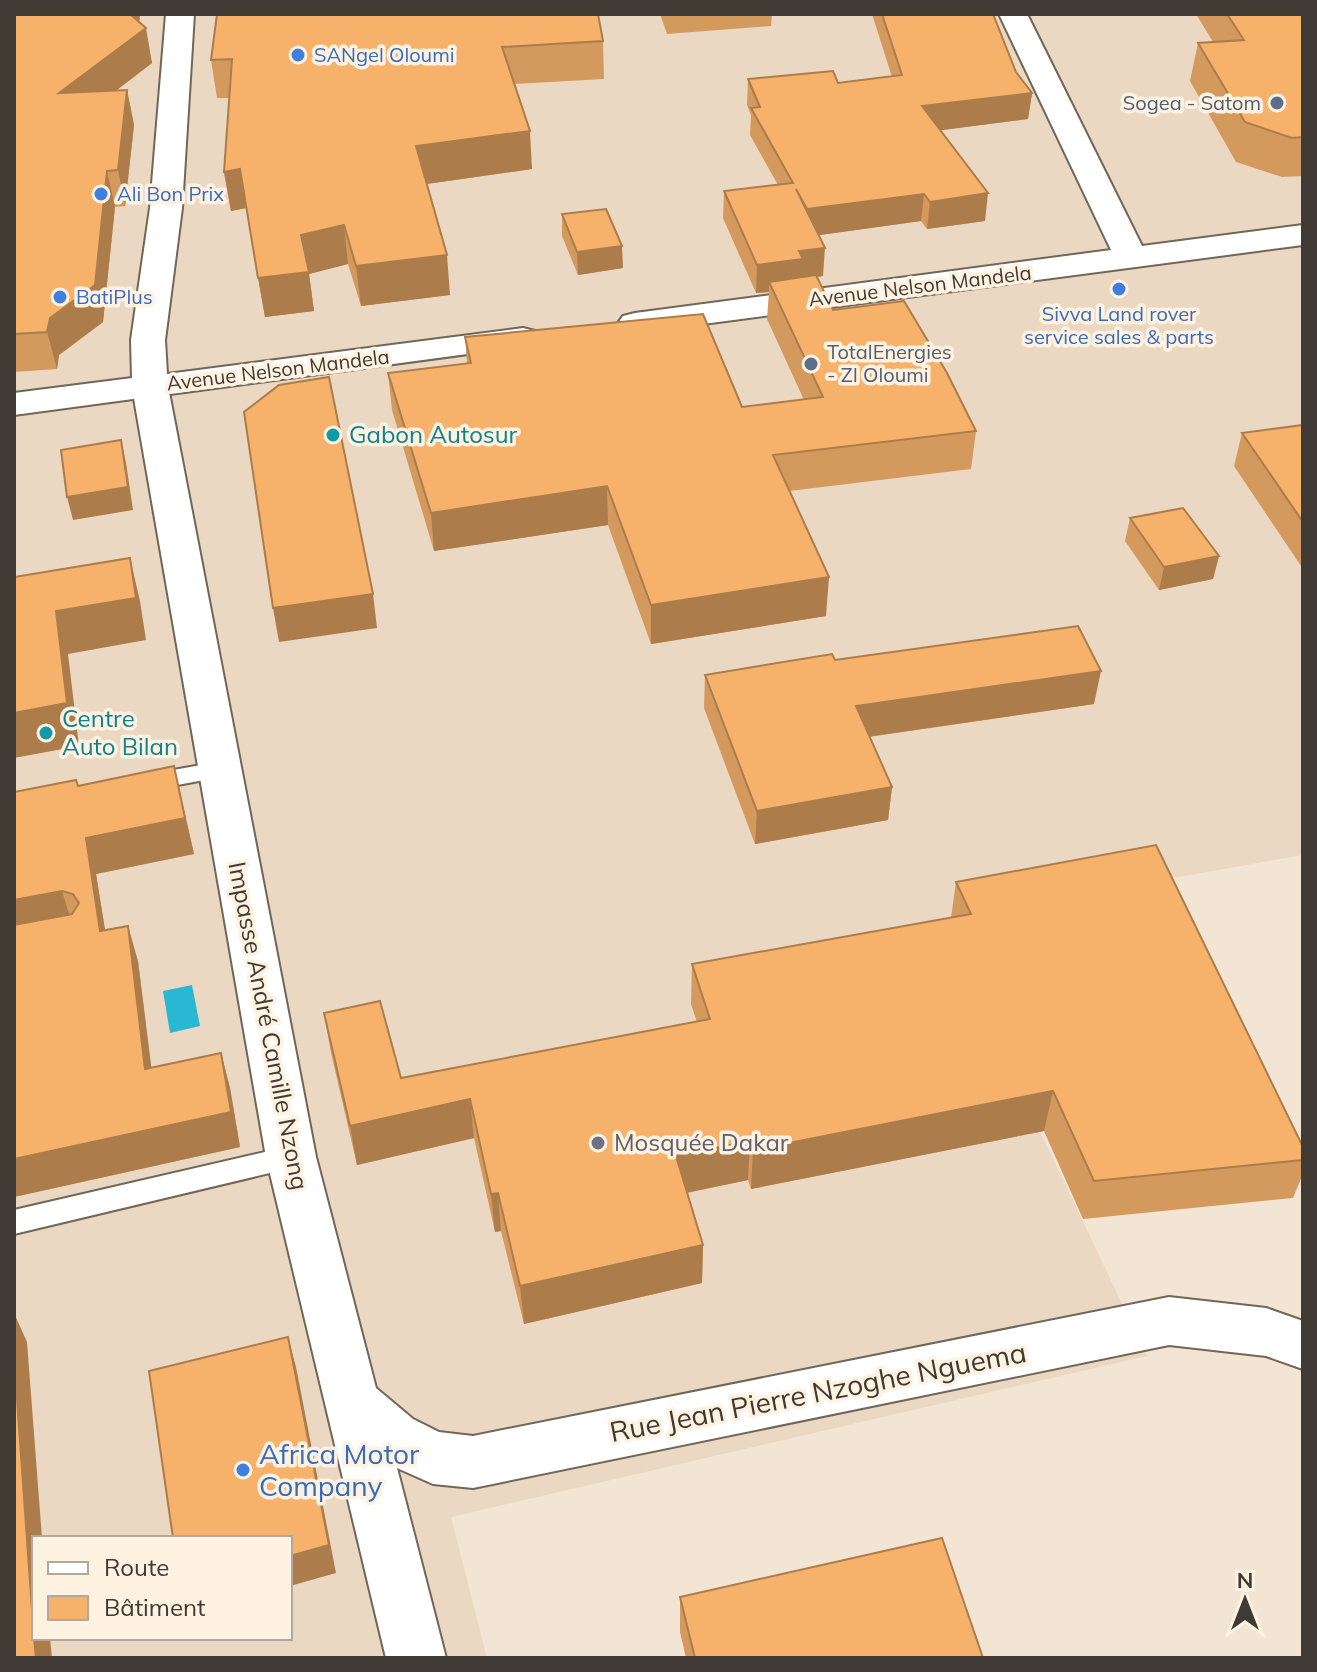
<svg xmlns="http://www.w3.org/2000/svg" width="1317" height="1672" viewBox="0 0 1317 1672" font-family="Mulish,sans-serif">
<rect width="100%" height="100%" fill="#f2e5d4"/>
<!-- built -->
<path fill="#ead8c2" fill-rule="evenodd" d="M14,14H1303V855L939,919L1147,1356L451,1517L487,1658H14ZM34,1538H290V1638H34Z"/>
<!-- water -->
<path fill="#29b8d3" d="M192,985L200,1026L170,1033L163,991Z"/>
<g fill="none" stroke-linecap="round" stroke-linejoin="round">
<defs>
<g id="lane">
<path d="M218,762L226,764L230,770L226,776L145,791L137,789L133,783L137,777L145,775Z"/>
<path d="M291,1146L301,1149L305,1157L301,1165L291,1168L14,1234V1210Z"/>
</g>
<path id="street" d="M150,376L162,380L168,387L316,1157L376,1388L413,1419L439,1432L473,1436L1169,1297L1266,1308L1303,1321V1369L1266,1356L1169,1345L473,1488L433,1484L397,1468L446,1658H386L266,1157L132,387L138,380Z"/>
<g id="secondary">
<path d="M166,14H194L182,208L165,340L167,374L523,328L535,331L540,338L535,345L14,415V393L132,378L131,340L150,208Z"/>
<path d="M999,14H1027L1142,246L1303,225V245L635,333L623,330L618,323L623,316L635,313L1111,250Z"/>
</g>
</defs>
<!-- lane casing -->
<use href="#lane" stroke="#716658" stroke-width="4"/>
<!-- street casing -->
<use href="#street" stroke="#716658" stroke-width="4"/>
<!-- secondary casing -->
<use href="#secondary" stroke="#716658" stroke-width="4"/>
<!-- lane -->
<use href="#lane" fill="#fff" fill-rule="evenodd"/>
<!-- street -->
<use href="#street" fill="#fff" fill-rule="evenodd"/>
<!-- secondary -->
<use href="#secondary" fill="#fff" fill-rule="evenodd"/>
</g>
<!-- wall -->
<g fill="#d4995c">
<path d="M14,14H140L139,23L152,63L117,90H127L134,125L125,206L115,207L103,322L59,355L57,369L14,372Z"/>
<path d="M660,14H772L771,26L667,34Z"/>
<path d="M872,14H993L1016,72L1032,93L1028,119L941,130L985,221L927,229L921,221L819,235L823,276L817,277L833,310L976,431L971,469L789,491L826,616L651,644L608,525L434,551L392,410L388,373L467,364L465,337L742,407L804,400L767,319L769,292L756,293L723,218L724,191L778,185L750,135L751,115L747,105L748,79L838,83L892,77Z"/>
<path d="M1196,14H1303V176L1282,177L1236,162L1190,81L1198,43L1213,42Z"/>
<path d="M603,41L604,79L514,84L532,169L427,184L450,295L361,306L348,264L309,274L314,311L265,317L246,208L231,211L224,172L230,98H217L211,60Z"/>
<path d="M562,214L623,268L578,275L562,236Z"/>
<path d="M1303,425V569L1234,466L1242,433Z"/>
<path d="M1130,518L1219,556L1213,579L1159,590L1125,541Z"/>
<path d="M835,660L1094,704L869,737L892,787L888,820L755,844L704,708L705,675Z"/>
<path d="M174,766L194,854L96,874L105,930L138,961L151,1068L221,1053L230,1088L240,1147L14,1197V792L78,786Z"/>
<path d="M956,882L1303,1147V1174L1293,1198L1083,1219L1044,1131L751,1189L748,1180L687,1193L703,1245L702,1283L524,1324L501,1231L495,1232L474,1138L357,1165L331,1053L324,1013L401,1078L697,1022L691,1004L692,964L951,918Z"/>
<path d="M680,1597L983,1658H686L680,1632Z"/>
</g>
<!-- shaded-wall -->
<g fill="#ac7d4b">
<path d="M131,14H140L138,34L146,28L152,63L67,128L59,93Z"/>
<path d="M127,90L134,125L125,206L118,170Z"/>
<path d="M1032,93L1028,119L920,133L922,106Z"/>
<path d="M530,131L532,169L419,185L416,146Z"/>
<path d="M240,169L246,208L231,211L224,172Z"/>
<path d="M107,171L115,207L103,322L59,355L57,369L47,332L50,318Z"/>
<path d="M988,193L985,221L927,229L930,202Z"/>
<path d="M924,194L921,221L806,237L807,209Z"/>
<path d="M344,225L348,264L309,274L314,311L265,317L258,278L301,235Z"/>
<path d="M622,246L623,268L578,275L577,252Z"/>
<path d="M825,248L823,276L769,282V292L756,293L757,265L799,251Z"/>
<path d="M447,255L450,295L361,306L356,266Z"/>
<path d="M121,440L126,463L133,510L73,520L67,497Z"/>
<path d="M607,486L608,525L434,551L431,513Z"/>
<path d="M1219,556L1213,579L1159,590L1164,567Z"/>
<path d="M130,558L140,601L146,640L68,654L79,746L14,758V713L56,611Z"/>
<path d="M829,577L826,616L651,644V605Z"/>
<path d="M373,594L377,628L279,642L273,608Z"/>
<path d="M1101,671L1094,704L852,739L856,706Z"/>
<path d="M174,766L194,854L96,874L111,967L100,931L86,838Z"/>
<path d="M892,787L888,820L755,844L757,811Z"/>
<path d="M62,891L73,927L14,938V900Z"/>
<path d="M128,926L138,961L156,1104L145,1069Z"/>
<path d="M221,1053L230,1088L240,1147L14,1197V1159Z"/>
<path d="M1053,1091L1044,1131L751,1189L753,1150Z"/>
<path d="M470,1099L474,1138L357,1165L350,1126Z"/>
<path d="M750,1141L748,1180L675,1195L676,1156Z"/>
<path d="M498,1193L501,1231L495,1232L491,1194Z"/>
<path d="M703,1245L702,1283L524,1324L520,1286Z"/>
<path d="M14,1313L27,1342L42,1538H34V1632L14,1357Z"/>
<path d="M288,1337L296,1367L336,1573L290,1586Z"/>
<path d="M34,1638H50L52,1658H36Z"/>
</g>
<!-- building -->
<g fill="#f6b26b" stroke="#ac7d4b" stroke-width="2">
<path d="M14,14H131V15L146,28L59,93L127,90L118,170L107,171L95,285L50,318L47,332L14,334Z"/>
<path d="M217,14H598L603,41L502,47L530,131L416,146L447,255L356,266L344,225L301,235L309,272L258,278L240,169L224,172L232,59L211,60Z"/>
<path d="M882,14H993L1016,72L1032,93L922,106L988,193L930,202L924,194L807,209L796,189L825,248L799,251L803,259L757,265L724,191L793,183L751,108L760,107L748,79L833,71L838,83L902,75Z"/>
<path d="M1227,14H1303V137L1292,138L1245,122L1198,43L1244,40Z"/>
<path d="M606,209L622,246L577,252L562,214Z"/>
<path d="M816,275L833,310L904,301L947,373L976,431L773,455L829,577L651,605L607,486L431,513L388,373L471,363L465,337L703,314L742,407L823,397L769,282Z"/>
<path d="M329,377L373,594L273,608L244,412L279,385Z"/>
<path d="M1303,425V522L1242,433Z"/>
<path d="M121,440L128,487L67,497L61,450Z"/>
<path d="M1183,508L1219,556L1164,567L1130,518Z"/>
<path d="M130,558L136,598L56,611L67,703L14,713V577Z"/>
<path d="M1078,626L1101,671L856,706L892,787L757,811L705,675L832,654L835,660Z"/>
<path d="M174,766L185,818L86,838L100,931L128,926L145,1069L221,1053L231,1112L14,1159V925L72,914L79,903L73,894L62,891L14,900V792L76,780L78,786Z"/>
<path d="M1156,845L1303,1147V1160L1094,1181L1053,1091L753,1150L750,1141L676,1156L703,1245L520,1286L498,1193L491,1194L470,1099L350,1126L324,1013L380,1001L401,1078L710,1019L692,964L971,914L956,882Z"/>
<path d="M288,1337L329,1545L290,1556V1538H173L149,1371Z"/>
<path d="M14,1357L34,1638L36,1658H14Z"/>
<path d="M942,1538L983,1658H695L680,1597Z"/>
</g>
<!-- markers -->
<g fill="#3f7fe0" stroke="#fff2e1" stroke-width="3">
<circle cx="298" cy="55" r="8"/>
<circle cx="101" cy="194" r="8"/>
<circle cx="1119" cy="289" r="8"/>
<circle cx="60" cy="297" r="8"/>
<circle cx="243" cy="1470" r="8"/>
</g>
<g fill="#5c6f8a" stroke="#fff2e1" stroke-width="3">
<circle cx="1277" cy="103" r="8"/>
<circle cx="811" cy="364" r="8"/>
</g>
<g fill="#0f9aa8" stroke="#fff2e1" stroke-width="3">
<circle cx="333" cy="435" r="8"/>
<circle cx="46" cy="733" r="8"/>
</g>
<circle fill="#6b7280" stroke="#fff2e1" stroke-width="3" cx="598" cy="1143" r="8"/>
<g text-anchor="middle" stroke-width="7" stroke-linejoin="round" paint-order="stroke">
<!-- far-shop labels -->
<g font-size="20" fill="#366cbe" stroke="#fff2e1" text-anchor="start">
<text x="314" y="62">SANgel Oloumi</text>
<text x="117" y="201">Ali Bon Prix</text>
<text x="76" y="304">BatiPlus</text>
<text x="1119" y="321" text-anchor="middle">Sivva Land rover<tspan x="1119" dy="23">service sales &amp; parts</tspan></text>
</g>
<!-- far-service labels -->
<g font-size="20" fill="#4e5e75" stroke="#fff2e1" text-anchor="end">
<text x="1261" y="110">Sogea - Satom</text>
<text x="827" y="359" text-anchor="start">TotalEnergies<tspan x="827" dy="23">- ZI Oloumi</tspan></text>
</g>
<!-- far-street labels -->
<g font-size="20" fill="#3f3a33" stroke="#fff2e1">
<text transform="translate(920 286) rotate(-7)" y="7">Avenue Nelson Mandela</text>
<text transform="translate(278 370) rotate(-7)" y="7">Avenue Nelson Mandela</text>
</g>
<!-- culture labels -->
<g font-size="24" fill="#0d838f" stroke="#fff2e1" text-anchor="start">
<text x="349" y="443">Gabon Autosur</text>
<text x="62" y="727">Centre<tspan x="62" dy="28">Auto Bilan</tspan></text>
</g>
<!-- street labels -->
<g font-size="24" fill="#3f3a33" stroke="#fff2e1">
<text transform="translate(268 1026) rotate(79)" y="8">Impasse André Camille Nzong</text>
</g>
<!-- worship labels -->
<g font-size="24" fill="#5b616d" stroke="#fff2e1" text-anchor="start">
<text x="614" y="1151">Mosquée Dakar</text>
</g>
<!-- near-street labels -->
<g font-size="28" fill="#3f3a33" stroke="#fff2e1">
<text transform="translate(818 1392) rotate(-11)" y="10">Rue Jean Pierre Nzoghe Nguema</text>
</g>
<!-- near-shop labels -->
<g font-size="28" fill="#366cbe" stroke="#fff2e1" text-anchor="start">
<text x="259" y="1464">Africa Motor<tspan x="259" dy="32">Company</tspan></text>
</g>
</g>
<!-- border -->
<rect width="1317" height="1672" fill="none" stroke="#3f3a33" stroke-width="32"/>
<!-- legend -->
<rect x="32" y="1536" width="260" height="104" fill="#fff2e1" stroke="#b2a89b" stroke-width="2"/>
<rect x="48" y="1562" width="40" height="12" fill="#ffffff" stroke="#b2a89b" stroke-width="2"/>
<text x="104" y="1576" font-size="24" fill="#3f3a33">Route</text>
<rect x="48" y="1596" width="40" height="24" fill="#f6b26b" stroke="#b2a89b" stroke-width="2"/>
<text x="104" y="1616" font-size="24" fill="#3f3a33">Bâtiment</text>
<!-- north arrow -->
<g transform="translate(1245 1600)" stroke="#fff2e1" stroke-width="6" paint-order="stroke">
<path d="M0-6L14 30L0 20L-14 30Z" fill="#3f3a33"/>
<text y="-12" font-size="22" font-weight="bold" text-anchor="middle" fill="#3f3a33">N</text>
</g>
</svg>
